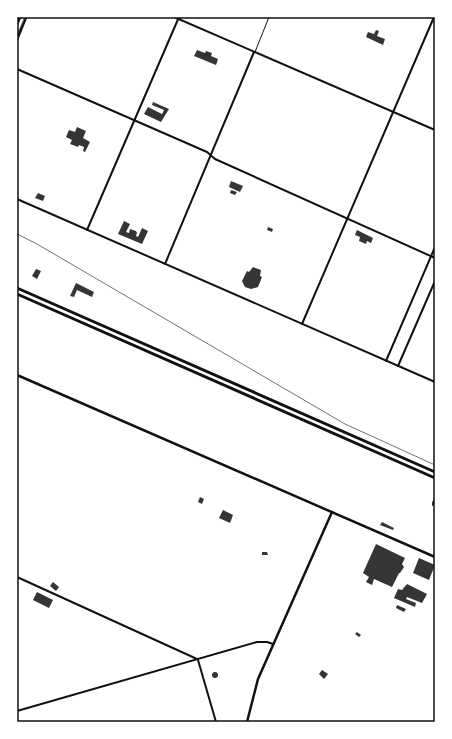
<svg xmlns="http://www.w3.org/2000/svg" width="452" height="739" viewBox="0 0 452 739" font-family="Arial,sans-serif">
<rect width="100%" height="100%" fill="#fff"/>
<!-- building -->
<g fill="#353535">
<path d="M376,30L379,31L377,36L385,39L383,45L366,37L368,32L374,34Z"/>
<path d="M197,50L205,53L206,51L212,53L211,56L218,59L216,65L194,56Z"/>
<path d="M153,102L169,109L161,122L144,114L148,107L162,114L164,110L152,105Z"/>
<path d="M77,127L86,131L83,138L90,142L85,152L83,151L84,147L79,145L78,147L70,144L72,140L66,137L69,130L75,132Z"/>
<path d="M231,181L243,186L240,192L229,187Z"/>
<path d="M231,190L237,192L235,195L230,193Z"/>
<path d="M38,193L45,196L43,201L35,198Z"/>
<path d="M124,221L130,224L126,232L129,233L130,229L136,231L137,233L136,236L138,237L142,228L148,231L142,244L118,234Z"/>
<path d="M268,227L273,229L272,232L267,230Z"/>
<path d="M357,230L373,238L371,243L367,241L366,244L359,241L360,237L355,235Z"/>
<path d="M253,267L261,270L260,276L262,277L258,287L251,289L245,287L242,281L247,271L249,272Z"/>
<path d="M36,269L41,271L37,279L32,276Z"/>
<path d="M76,283L94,292L92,297L77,290L74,297L70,296Z"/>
<path d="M200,497L204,499L202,504L198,502Z"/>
<path d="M435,498V505L432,506V502Z"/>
<path d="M223,510L233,515L230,523L219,518Z"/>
<path d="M382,522L394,528L393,530L380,525Z"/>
<path d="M376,544L405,558L402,564L404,567L400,573H399L392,587L374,579L372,585L366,582L369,577L363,573Z"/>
<path d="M262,552H267L268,555H262Z"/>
<path d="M419,558L435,565L429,580L413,573Z"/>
<path d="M53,582L59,587L56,591L50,586Z"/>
<path d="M407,584L427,594L422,603L407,597L406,599L416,603L415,607L394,598L398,589L402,590Z"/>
<path d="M37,592L53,600L49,608L33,600Z"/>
<path d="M397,605L406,609L404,612L396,608Z"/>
<path d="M357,632L361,635L359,637L355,634Z"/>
<path d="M322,670L328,674L324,679L319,674Z"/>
<circle cx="215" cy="675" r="3"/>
</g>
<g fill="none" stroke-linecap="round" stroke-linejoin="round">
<!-- service -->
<path stroke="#111" stroke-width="1" d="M255,52L269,17"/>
<!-- minor -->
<g stroke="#111" stroke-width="2">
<path d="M174,17L435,130"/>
<path d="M17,69L207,152L215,159L435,258"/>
<path d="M17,199L435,382"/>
<path d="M87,230L179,17"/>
<path d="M165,264L254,52"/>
<path d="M302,324L434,17"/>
<path d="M386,361L435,247"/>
<path d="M398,366L435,281"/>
<path d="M17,577L197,659"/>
<path d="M198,660L216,722"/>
<path d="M17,711L257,642H267L273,644"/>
</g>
<!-- tertiary -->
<g stroke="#111" stroke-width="2.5">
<path d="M17,375L435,557"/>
<path d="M247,722L258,679L332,512"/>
</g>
<!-- primary -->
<g stroke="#111" stroke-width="3">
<path d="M17,288L435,472"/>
<path d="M17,294L435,478"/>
</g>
<!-- trunk -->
<g stroke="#111" stroke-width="3">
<path d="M17,24L20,17"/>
<path d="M17,39L26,17"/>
</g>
<!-- tram -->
<path stroke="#707070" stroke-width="1" d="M17,35L25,17"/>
<!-- rail -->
<path stroke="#707070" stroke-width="1" d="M17,234L37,244L345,424L435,465"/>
</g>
<!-- border -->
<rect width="452" height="739" fill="none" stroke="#ffffff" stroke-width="36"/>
<rect x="18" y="18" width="416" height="703" fill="none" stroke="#111" stroke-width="1.5"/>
</svg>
